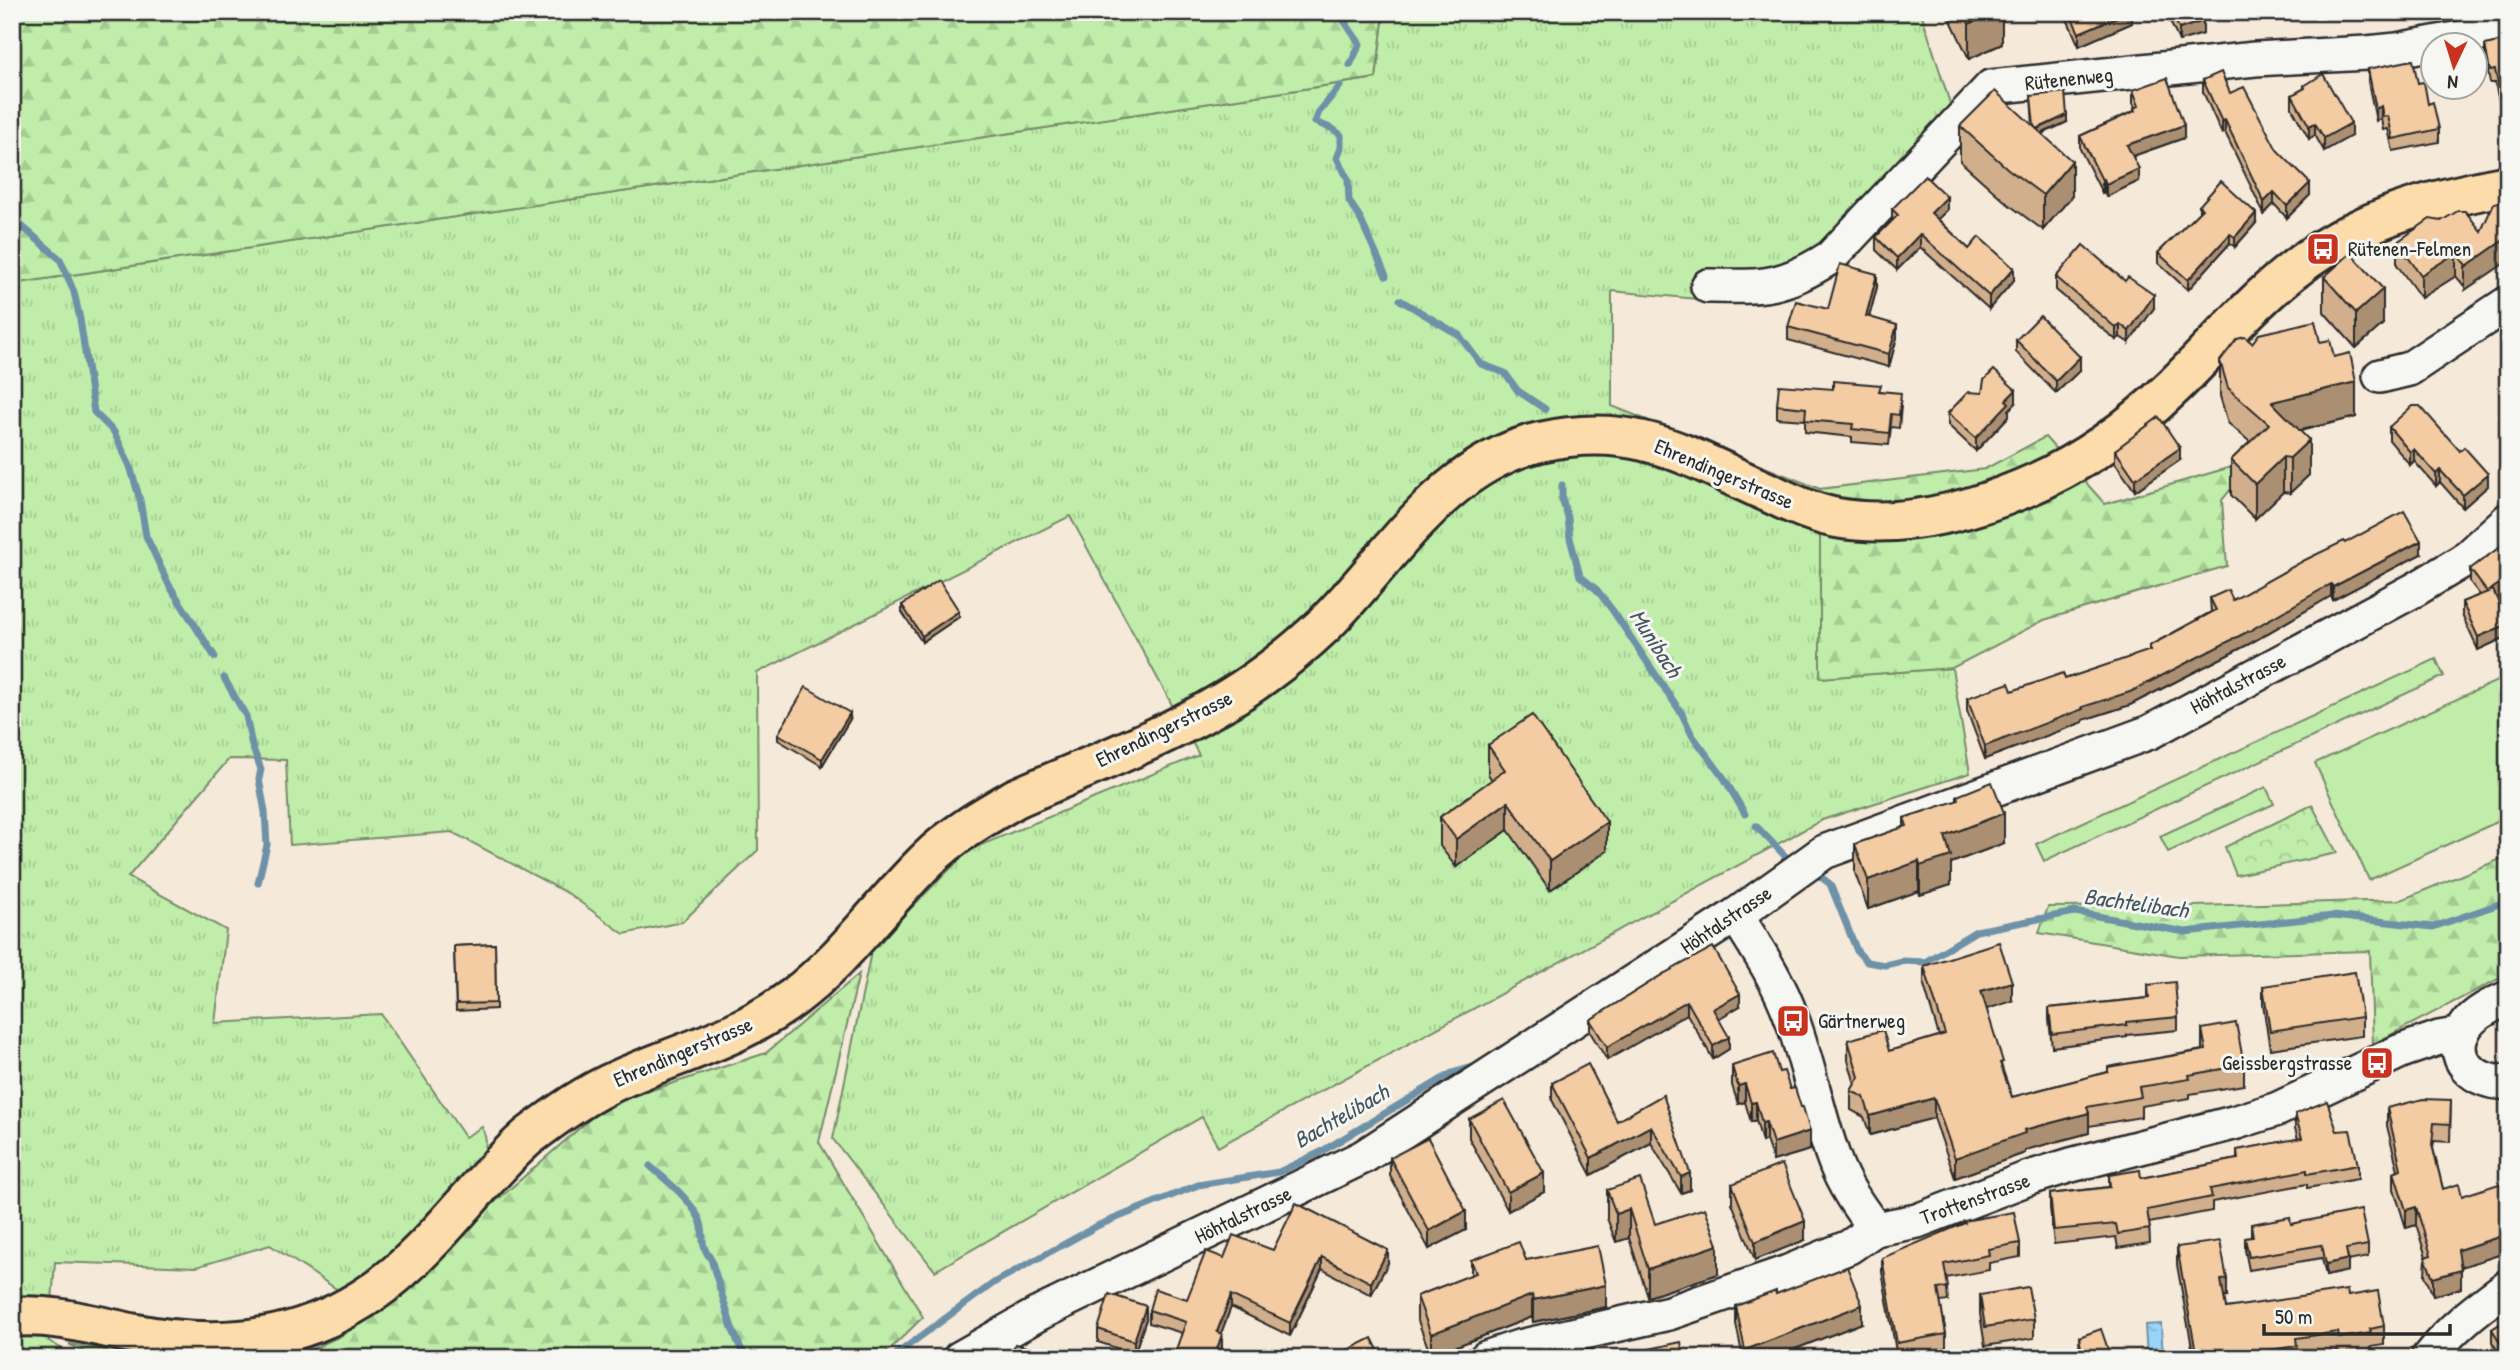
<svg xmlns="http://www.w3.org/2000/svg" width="2520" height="1370" viewBox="0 0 2520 1370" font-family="'Patrick Hand',sans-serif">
<defs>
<pattern id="grass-tufts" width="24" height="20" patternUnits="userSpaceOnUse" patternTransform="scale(1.75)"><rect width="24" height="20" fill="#c0edaa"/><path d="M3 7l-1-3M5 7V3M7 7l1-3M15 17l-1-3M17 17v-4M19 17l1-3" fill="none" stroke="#a5cb92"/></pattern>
<pattern id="forest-firs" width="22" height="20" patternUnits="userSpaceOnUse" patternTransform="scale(1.75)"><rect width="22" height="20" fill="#c0edaa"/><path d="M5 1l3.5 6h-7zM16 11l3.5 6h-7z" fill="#a5cb92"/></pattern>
<pattern id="park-crowns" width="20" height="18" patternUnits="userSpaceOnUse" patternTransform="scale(1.75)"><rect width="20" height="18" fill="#c0edaa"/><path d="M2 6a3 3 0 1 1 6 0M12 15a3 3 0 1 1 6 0" fill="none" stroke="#a5cb92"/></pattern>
<pattern id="water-ripples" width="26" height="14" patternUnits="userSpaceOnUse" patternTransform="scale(1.75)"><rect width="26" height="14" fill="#99d5f9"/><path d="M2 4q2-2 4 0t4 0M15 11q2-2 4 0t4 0" fill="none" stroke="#84b7d6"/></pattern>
</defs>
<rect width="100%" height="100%" fill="#f5e9da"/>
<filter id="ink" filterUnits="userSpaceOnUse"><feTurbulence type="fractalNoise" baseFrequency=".0143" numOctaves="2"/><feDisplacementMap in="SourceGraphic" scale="14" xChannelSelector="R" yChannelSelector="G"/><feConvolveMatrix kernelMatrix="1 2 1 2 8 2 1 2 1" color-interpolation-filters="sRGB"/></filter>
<g filter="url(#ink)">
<!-- grass -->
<path fill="url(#grass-tufts)" stroke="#768c6a" stroke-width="2" d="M1384,12H1921L1960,135L1842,268L1752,304L1612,291V406L1820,489V678L1952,668L1970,773L1822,820L1218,1147L1202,1117L935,1271L833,1139L872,947L969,850L1199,755L1070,516L757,673L758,850L682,922L624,934L569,894L452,832L290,845L286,760L229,759L128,877L226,930L215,1023L381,1014L465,1137L482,1127C488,1142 487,1147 479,1161L409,1239L378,1266L338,1290L270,1245L196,1267L55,1262L49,1341L77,1358H12V284L1376,78Z"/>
<!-- forest -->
<g fill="url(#forest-firs)" stroke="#768c6a" stroke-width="2">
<path d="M12,12H1384L1376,78L12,284Z"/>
<path d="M2045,437L2105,504L2255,460L2222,500L2227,566L2044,620L1952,668L1820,678V489L1985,469Z"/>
<path d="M2508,856V974L2373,1044L2370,951L2179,956L2039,933L2048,907L2195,906L2401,900Z"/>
<path d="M859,974L819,1142L923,1317L881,1358H293L343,1335L606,1105L766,1053Z"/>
<path d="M69,1344L163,1358H95Z"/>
</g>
<!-- park -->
<path fill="url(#park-crowns)" stroke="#768c6a" stroke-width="2" d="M2312,805L2337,853L2236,875L2225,847Z"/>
<!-- pitch -->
<g fill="#c0edaa" stroke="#768c6a" stroke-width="2">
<path d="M2436,659L2444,676L2044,861L2036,844Z"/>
<path d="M2508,676V817L2369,880L2315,763Z"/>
<path d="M2266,787L2274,804L2168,852L2160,836Z"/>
</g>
<!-- water -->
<path fill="url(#water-ripples)" stroke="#6d91a7" stroke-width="2" d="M2161,1324L2163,1358H2147L2145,1325Z"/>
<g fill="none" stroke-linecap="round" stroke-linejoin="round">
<!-- stream -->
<g stroke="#6d91a7" stroke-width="7">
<path d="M1338,12L1360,44L1350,65"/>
<path d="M1340,86L1319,112L1315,122L1333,129L1341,135V148L1337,158L1348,179L1349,201L1359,216L1386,276"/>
<path d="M17,222L60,259L74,292L80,319L94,412L114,432L130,466L140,500L146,536L169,585L215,657"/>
<path d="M1400,300L1459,335L1481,364L1505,373L1518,391L1545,409"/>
<path d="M1562,485V499L1568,518L1570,538L1580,576L1597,590L1613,611L1682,714L1692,735L1724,778L1745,814"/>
<path d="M224,678L246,716L252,746L261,769L259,779L265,812L267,845L258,883"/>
<path d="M1756,826L1788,859L1783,862"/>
<path d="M1817,874L1830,884L1857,951L1867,962L1885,965L1902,961L1925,962L1976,931L2075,912L2185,932L2333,916L2433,927L2508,901"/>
<path d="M650,1166C668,1182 688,1197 699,1218C707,1233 697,1242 711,1259L732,1328L741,1349L748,1358"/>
<path d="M891,1358L995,1282L1099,1225L1198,1185L1279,1172L1319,1153L1452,1073L1476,1066"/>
</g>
<defs>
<g id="minor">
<path d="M1708,286C1764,287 1783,288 1831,257L1991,87L2255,59L2367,53L2397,50L2508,29"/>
<path d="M2380,376L2409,369L2508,303"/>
<path d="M1736,915C1757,949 1779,981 1792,1019C1809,1065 1817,1113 1834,1159C1843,1185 1859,1207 1875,1229"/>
<path d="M2508,998C2494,1004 2474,1013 2466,1026C2445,1058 2475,1085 2508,1082"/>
<path d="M960,1358L1038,1314L1363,1157L1736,915L1824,852L2150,732L2416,589L2464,560L2508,520"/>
<path d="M1486,1358L1519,1347L1669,1313L1788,1272L1849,1247L1875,1229L1917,1221L2026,1179L2071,1165L2237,1122L2278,1109L2401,1051L2439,1038L2462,1034"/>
<path d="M2428,1358C2451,1328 2478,1308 2508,1286"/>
</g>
<path id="major" d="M12,1317C52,1313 92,1325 131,1333C188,1344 247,1346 303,1327C381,1301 422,1252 475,1192C492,1173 509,1153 529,1136C558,1114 587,1093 620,1079C679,1053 742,1037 794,997C844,959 882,904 927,860C953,834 985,816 1016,798C1100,761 1191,729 1265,674C1286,659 1306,642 1325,624C1391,558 1443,464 1540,442C1638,420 1687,457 1772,494C1792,504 1815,514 1837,518C1901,529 1965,513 2024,488C2079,465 2131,428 2174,386C2213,348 2249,305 2292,271C2357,219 2428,200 2508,185"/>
</defs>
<!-- minor casing -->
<use href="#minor" stroke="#2b2b2b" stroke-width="38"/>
<!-- major casing -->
<use href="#major" stroke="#2b2b2b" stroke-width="44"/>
<!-- minor -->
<use href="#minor" stroke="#f6f6f2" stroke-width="33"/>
<!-- major -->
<use href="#major" stroke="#fddcac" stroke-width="38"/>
</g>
<!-- wall -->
<g fill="#d2af8c" stroke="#2b2b2b" stroke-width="2">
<path d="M1947,12H2002V44L1969,59Z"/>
<path d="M2067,12H2132V23L2079,46L2067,19Z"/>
<path d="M2167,12H2206V15L2202,17L2203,34L2179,41L2167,15Z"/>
<path d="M2508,40V119L2504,105L2500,106L2495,83H2490L2485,57V45Z"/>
<path d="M2368,69L2418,83L2428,104L2439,129V142L2393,151L2388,129L2383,130L2381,119L2376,121L2368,82Z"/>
<path d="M2203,80L2230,93L2277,150L2310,195L2287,218L2274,204L2264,214L2225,132L2222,134L2203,92Z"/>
<path d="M2304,86L2351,136L2324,151L2315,135L2309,139L2292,108V95L2304,89Z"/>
<path d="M2133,90L2184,138L2133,156L2139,181L2106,197L2104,192L2102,193L2080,149V136L2134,111L2135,107L2133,103Z"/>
<path d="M2031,96L2067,122L2042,134L2072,196L2043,230L2008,204L1960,161V126H2033Z"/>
<path d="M2199,206L2256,223L2235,247L2230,243L2188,290L2158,263V253L2199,212Z"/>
<path d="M1892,209L1947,210L1938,219L1969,249L2014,280L1989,309L1920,247L1897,270L1876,250V237L1892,220Z"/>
<path d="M2481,231L2465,290V287L2456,276L2421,298L2397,265V242Z"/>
<path d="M2056,277L2154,308L2129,343L2120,337L2116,340L2056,290Z"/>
<path d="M2324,277L2383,324L2356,348L2324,312Z"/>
<path d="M1877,287L1869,317L1897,337L1889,367L1788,340V327Z"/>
<path d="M2016,340L2080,370L2056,393L2016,352Z"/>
<path d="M2320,342L2334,357L2356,417L2300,431L2309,475L2290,493L2283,492L2255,519L2231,495V460L2250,442L2228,423L2220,396V361L2252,343Z"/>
<path d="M1833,389L1881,391L1901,406L1899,428L1891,427L1889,445L1852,442V437L1805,432V420L1777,418V405Z"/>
<path d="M2508,391V407L2506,405V393Z"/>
<path d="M1982,393L2016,403L2009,410V416L1976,451L1948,425V413Z"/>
<path d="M2389,427L2460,451L2488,486L2463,508L2440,482L2436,486L2414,461L2410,465L2389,440Z"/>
<path d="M2115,450L2180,460L2135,491L2115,463Z"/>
<path d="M2345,543L2421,554L2333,600L2331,596L2249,644L2130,705L2083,720V722L1985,759L1967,711V698L2012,691L2065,679L2149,651V646L2211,612L2210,598L2233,600Z"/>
<path d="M2470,569L2496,598L2508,623V636L2478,650L2462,615V602L2480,595L2470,582Z"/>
<path d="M902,605L959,617L922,642L902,612Z"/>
<path d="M850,719L822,766L778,740V734Z"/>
<path d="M1488,745L1607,851L1550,890L1508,830L1456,867L1440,846V817L1492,780L1488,774Z"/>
<path d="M1957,796L2004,843L1951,863V885L1920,895L1919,891L1868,909L1855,873V844L1904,827V818L1957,801Z"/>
<path d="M495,944L496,1009L456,1011L454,946Z"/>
<path d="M1924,966L2012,1001L1986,1009L2003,1071L2012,1097L2108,1072V1067L2202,1050V1029L2244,1065V1085L2190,1094V1098L2141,1106V1117L2089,1126V1133L2025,1150V1153L1955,1178L1934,1118L1870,1135L1864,1117L1851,1110V1091L1855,1084L1848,1060V1040L1889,1051L1939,1036L1924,985Z"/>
<path d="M1665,973L1740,1006L1719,1018L1729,1049L1713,1059L1687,1014L1607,1060L1590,1032V1020Z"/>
<path d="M2148,985L2178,1017V1030L2127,1035V1037L2052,1047L2049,1020V1008L2148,998Z"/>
<path d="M2263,986L2362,1017V1036L2270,1049L2263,1004Z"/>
<path d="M1732,1066L1779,1072L1810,1150L1773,1161L1766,1140L1762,1142L1756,1120L1751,1122L1745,1102L1738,1104L1732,1085Z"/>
<path d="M1552,1083L1617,1121L1663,1095L1690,1190L1681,1193L1651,1143L1591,1175L1552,1100Z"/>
<path d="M2451,1100L2450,1142L2434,1141L2433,1148L2443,1189L2462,1196L2508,1199V1252L2461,1267V1288L2433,1296L2425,1275L2426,1257L2416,1225L2406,1228L2394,1189V1172L2398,1170L2387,1126V1108Z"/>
<path d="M2295,1114L2337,1131L2358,1165V1179L2307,1188V1184L2212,1202V1211L2149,1223L2150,1243L2118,1248L2116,1237L2054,1244L2050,1208V1194L2109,1187V1175L2141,1178L2237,1159V1150L2298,1139L2295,1128Z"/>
<path d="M1469,1119L1544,1192L1508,1211L1469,1138Z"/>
<path d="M1390,1158L1466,1230L1429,1249L1390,1176Z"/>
<path d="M1732,1184L1805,1240L1755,1260L1732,1203Z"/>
<path d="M1607,1190L1655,1224L1718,1274L1648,1297L1629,1238L1616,1242L1607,1218Z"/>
<path d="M2251,1224H2291L2368,1245V1257L2348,1261V1271L2326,1276L2322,1258L2249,1270L2245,1250V1238L2251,1237Z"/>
<path d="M2020,1243V1257L1989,1263V1270L1946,1278L1948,1301L1940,1302L1946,1334V1348L1897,1357L1882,1272V1258Z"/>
<path d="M2177,1247L2227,1297L2224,1298L2226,1308L2348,1296L2384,1326V1345L2371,1347V1352L2339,1357L2338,1351L2297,1357V1358H2194L2177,1265Z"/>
<path d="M1273,1250L1388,1263L1371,1295L1322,1269L1290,1336L1231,1307L1221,1333L1222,1346L1218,1358H1174L1182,1333L1149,1323V1310L1187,1299Z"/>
<path d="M1471,1260H1526L1606,1307L1533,1322L1532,1317L1431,1356L1417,1318V1296L1471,1275Z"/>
<path d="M1776,1294L1862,1323L1772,1358H1743L1736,1324V1306Z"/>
<path d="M1980,1295L2034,1319V1338L1985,1346L1980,1314Z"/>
<path d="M2508,1314V1358H2502L2492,1342V1329L2506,1320V1315Z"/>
<path d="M1146,1319L1134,1354L1098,1342V1329Z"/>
<path d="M2079,1337L2111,1358H2080Z"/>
<path d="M1346,1351L1382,1358H1346Z"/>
</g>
<!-- shaded-wall -->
<g fill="#ab8f72" stroke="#2b2b2b" stroke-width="2">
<path d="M1992,12H2002V44L1969,59V24Z"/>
<path d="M2128,12H2132V23L2079,46V33Z"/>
<path d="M2198,12H2206V15L2198,18Z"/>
<path d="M2372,12H2388L2372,19Z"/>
<path d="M2203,21V34L2179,41V29Z"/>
<path d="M2504,92V105L2500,106V93Z"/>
<path d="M2381,106V119L2376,121V109Z"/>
<path d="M2067,115V122L2034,137V131Z"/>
<path d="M2225,120V132L2222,134V122Z"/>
<path d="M2315,123V135L2309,139V126Z"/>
<path d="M2351,123V136L2324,151V138Z"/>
<path d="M2184,125V138L2127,158V145Z"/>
<path d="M2072,161V196L2043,230V195Z"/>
<path d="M2139,169V181L2106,197V184Z"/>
<path d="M2104,179V192L2102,193V180Z"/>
<path d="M2310,183V195L2287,218V206Z"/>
<path d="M2274,192V204L2264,214V202Z"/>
<path d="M1947,197V210L1931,226V213Z"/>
<path d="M2256,213V223L2235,247V237Z"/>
<path d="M1920,234V247L1897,270V258Z"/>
<path d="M2230,234V243L2188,290V280Z"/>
<path d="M2508,237V261L2465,290V267Z"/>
<path d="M2456,253V276L2421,298V275Z"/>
<path d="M2014,268V280L1989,309V296Z"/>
<path d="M1877,274V287L1866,329V316Z"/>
<path d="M2383,289V324L2356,348V313Z"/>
<path d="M2154,295V308L2129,343V331Z"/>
<path d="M2120,324V337L2116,340V328Z"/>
<path d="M1897,325V337L1889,367V354Z"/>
<path d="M2080,357V370L2056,393V381Z"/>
<path d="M2356,382V417L2272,437V402Z"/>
<path d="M2016,390V403L2009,410V416L1976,451V438L2006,400Z"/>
<path d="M2309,440V475L2290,493V458Z"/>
<path d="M2180,448V460L2135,491V479Z"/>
<path d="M2414,449V461L2410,465V452Z"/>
<path d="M2283,457V492L2255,519V484Z"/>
<path d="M2440,470V482L2436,486V474Z"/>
<path d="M2488,474V486L2463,508V495Z"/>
<path d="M2421,541V554L2333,600V587Z"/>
<path d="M2508,578V590L2487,605V592Z"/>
<path d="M2331,584V596L2249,644L2130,705L2083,720V722L1985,759V746L2082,707Z"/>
<path d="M959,611V617L922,642V636Z"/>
<path d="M2508,624V636L2478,650V637Z"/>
<path d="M850,713V719L822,766V759Z"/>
<path d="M1508,802V830L1456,867V839Z"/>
<path d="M2004,813V843L1951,863V885L1920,895V866L1945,836Z"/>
<path d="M1607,822V851L1550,890V861Z"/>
<path d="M1919,861V891L1868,909V880Z"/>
<path d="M2012,982V1001L1981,1011V991Z"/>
<path d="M1740,994V1006L1713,1022V1009Z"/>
<path d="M1687,1001V1014L1607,1060V1047Z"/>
<path d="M1729,1037V1049L1713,1059V1046Z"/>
<path d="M1745,1084V1102L1738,1104V1086Z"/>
<path d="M1934,1098V1118L1870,1135V1116Z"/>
<path d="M1756,1102V1120L1751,1122V1103Z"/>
<path d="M2089,1113V1133L2025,1150V1153L1955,1178V1158L2024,1130Z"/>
<path d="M1766,1122V1140L1762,1142V1123Z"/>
<path d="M1651,1126V1143L1591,1175V1158Z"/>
<path d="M1810,1131V1150L1773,1161V1143Z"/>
<path d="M1544,1173V1192L1508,1211V1192Z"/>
<path d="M1690,1173V1190L1681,1193V1177Z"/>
<path d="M2416,1207V1225L2406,1228V1210Z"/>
<path d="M1629,1209V1238L1616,1242V1214Z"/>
<path d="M1466,1211V1230L1429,1249V1231Z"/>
<path d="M1805,1221V1240L1755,1260V1242Z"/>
<path d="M2508,1234V1252L2458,1268V1250Z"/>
<path d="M1718,1245V1274L1648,1297V1269Z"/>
<path d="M1388,1250V1263L1371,1295V1283Z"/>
<path d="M1322,1257V1269L1290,1336V1323Z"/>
<path d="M2348,1259V1271L2326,1276V1264Z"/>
<path d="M2461,1270V1288L2433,1296V1278Z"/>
<path d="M2227,1279V1297L2221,1298V1280Z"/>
<path d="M1606,1285V1307L1533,1322V1300Z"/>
<path d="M1231,1295V1307L1217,1344V1332Z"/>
<path d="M1532,1295V1317L1431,1356V1334Z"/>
<path d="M1862,1305V1323L1772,1358H1745V1350Z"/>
<path d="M1146,1306V1319L1134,1354V1341Z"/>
<path d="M1222,1334V1346L1218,1358H1214Z"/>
</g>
<!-- building -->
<g fill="#f4cca3" stroke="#2b2b2b" stroke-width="2">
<path d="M1964,12H1995L1969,24Z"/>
<path d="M2069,12H2128L2079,33Z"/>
<path d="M2172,12H2200L2203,21L2179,29Z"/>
<path d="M2508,40V106L2504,92L2500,93L2495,70L2490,71L2485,45Z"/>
<path d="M2413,60L2418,83L2424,82L2428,104L2433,102L2439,129L2393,139L2388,116L2383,117L2381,106L2376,109L2368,69Z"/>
<path d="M2221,72L2230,93L2244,87L2277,150L2310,183L2287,206L2274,192L2264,202L2225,120L2222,122L2203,80Z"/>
<path d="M2323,74L2351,123L2324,138L2315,123L2309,126L2292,95L2305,88L2304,86Z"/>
<path d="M2167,78L2184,125L2127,145L2139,169L2106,184L2104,179L2102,180L2080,136L2135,111L2134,108L2139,106L2133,90Z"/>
<path d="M1995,91L2072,161L2043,195L2008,169L1960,126Z"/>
<path d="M2065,92L2067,115L2037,129L2034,126L2031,96Z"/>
<path d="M1925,176L1947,197L1931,213L1969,249L1979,237L2014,268L1989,296L1920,234L1897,258L1876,237L1898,215L1892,209Z"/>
<path d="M2221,181L2256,213L2235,237L2230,234L2188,280L2158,253L2202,209L2199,206Z"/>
<path d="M2508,200V237L2465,267L2466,265L2456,253L2421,275L2397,242L2430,219L2441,221L2458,211H2465L2481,231L2494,203Z"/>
<path d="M2083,245L2125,281L2128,277L2154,295L2129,331L2120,324L2116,328L2056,277Z"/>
<path d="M2351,253L2383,289L2356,313L2324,277Z"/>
<path d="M1840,264L1877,274L1866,316L1897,325L1889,354L1788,327L1796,301L1828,309Z"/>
<path d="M2040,316L2080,357L2056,381L2016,340Z"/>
<path d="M2315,321L2320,342L2330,340L2334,357L2350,353L2356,382L2272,402L2309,440L2290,458L2283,457L2255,484L2231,460L2269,424L2228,388L2220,361L2237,339L2245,337L2252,343L2259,334Z"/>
<path d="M1994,370L2016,390L2006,400L2009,403L1976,438L1948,413L1968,392L1982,393L1984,380Z"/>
<path d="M1833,381L1881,385L1879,391L1901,393L1899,415L1891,414L1889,433L1852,429L1853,424L1805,420L1806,408L1777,405L1779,385L1833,389Z"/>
<path d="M2412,406H2420L2460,451L2464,447L2488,474L2463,495L2440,470L2436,474L2414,449L2410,452L2389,427Z"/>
<path d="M2159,417L2180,448L2135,479L2115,450Z"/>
<path d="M2404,511L2421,541L2333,587L2331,584L2249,631L2130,692L2082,707L2083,709L1985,746L1967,698L2009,683L2012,691L2063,673L2065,679L2151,650L2149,646L2216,610L2210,598L2228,590L2233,600L2305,560L2344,541L2345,543Z"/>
<path d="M2508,541V578L2487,592L2470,569Z"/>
<path d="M939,580L959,611L922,636L902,605Z"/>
<path d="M2493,590L2508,624L2478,637L2462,602Z"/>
<path d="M806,687L850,713L822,759L778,734Z"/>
<path d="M1532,715L1607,822L1550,861L1508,802L1456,839L1440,817L1505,770L1488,745Z"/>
<path d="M1992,782L2004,813L1945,836L1951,856L1920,866L1919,861L1868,880L1855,844L1907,826L1904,818L1959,800L1957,796Z"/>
<path d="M1999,942L2012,982L1981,991L2003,1062L2000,1063L2012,1097L2108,1072V1067L2206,1050L2202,1029L2236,1023L2244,1065L2189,1075L2190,1079L2139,1087L2141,1097L2087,1107L2089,1113L2024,1130L2025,1133L1955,1158L1934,1098L1870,1116L1864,1097L1851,1091L1859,1077L1848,1040L1883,1030L1889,1051L1945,1034L1924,966Z"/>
<path d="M495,944L496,1003L456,1004L454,946Z"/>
<path d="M1713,947L1740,994L1713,1009L1729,1037L1713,1046L1687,1001L1607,1047L1590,1020L1665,973Z"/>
<path d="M2355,972L2362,1017L2270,1031L2263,986Z"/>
<path d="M2175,982L2178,1017L2127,1022V1025L2052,1034L2049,1008L2149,998L2148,985Z"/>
<path d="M1773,1053L1779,1072L1784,1071L1790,1089L1795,1088L1801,1107H1803L1810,1131L1773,1143L1766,1122L1762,1123L1756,1102L1751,1103L1745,1084L1738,1086L1732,1066Z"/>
<path d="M1588,1064L1617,1121L1663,1095L1690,1173L1681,1177L1651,1126L1591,1158L1552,1083Z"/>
<path d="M2423,1099L2451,1100L2450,1124L2434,1123L2432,1145L2443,1189L2459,1184L2462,1196L2502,1183L2508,1199V1234L2458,1250L2461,1270L2433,1278L2425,1257L2431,1255L2416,1207L2406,1210L2394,1172L2401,1169L2387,1108Z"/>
<path d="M1504,1100L1544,1173L1508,1192L1469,1119Z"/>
<path d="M2327,1101L2337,1131L2350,1130L2358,1165L2307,1174V1170L2210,1189L2212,1197L2147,1210L2150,1229L2118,1234L2116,1224L2054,1230L2050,1194L2110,1187L2109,1175L2140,1170L2141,1178L2238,1159L2237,1150L2302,1138L2295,1114Z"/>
<path d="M1428,1138L1466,1211L1429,1231L1390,1158Z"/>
<path d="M1782,1164L1805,1221L1755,1242L1732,1184Z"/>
<path d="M1640,1179L1655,1224L1705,1208L1718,1245L1648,1269L1629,1209L1616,1214L1607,1190Z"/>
<path d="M1296,1203L1388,1250L1371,1283L1322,1257L1290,1323L1231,1295L1217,1332L1222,1334L1214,1358H1180L1174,1355L1186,1322L1149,1310L1155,1289L1187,1299L1206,1251L1224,1258L1233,1235L1273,1250Z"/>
<path d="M2361,1210L2368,1245L2346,1249L2348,1259L2326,1264L2322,1245L2249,1257L2245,1238L2253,1237L2251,1224L2290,1217L2291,1224Z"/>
<path d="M2014,1212L2020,1243L1988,1249L1989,1255L1944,1264L1948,1287L1938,1289L1946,1334L1897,1343L1882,1258L1965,1223L1964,1221Z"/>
<path d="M2220,1241L2227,1279L2221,1280L2226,1308L2347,1290L2348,1296L2378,1291L2384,1326L2370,1329L2371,1333L2339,1338L2338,1332L2296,1338L2297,1346L2247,1353L2248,1357L2243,1358H2197L2177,1247Z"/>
<path d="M1519,1242L1526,1260L1598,1246L1606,1285L1533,1300L1532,1295L1431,1334L1417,1296L1476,1273L1471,1260Z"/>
<path d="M1847,1267L1862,1305L1745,1350L1736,1306L1776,1291V1294Z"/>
<path d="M2028,1287L2034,1319L1985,1327L1980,1295Z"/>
<path d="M1109,1294L1146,1306L1134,1341L1098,1329Z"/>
<path d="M2508,1319V1355L2492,1329Z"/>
<path d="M2101,1329L2111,1358H2083L2079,1337Z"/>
<path d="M1372,1338L1382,1358H1360L1346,1351Z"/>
<path d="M1681,1342L1684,1358H1637L1636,1352Z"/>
<path d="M1015,1344L1051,1354L1050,1358H1011Z"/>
</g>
</g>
<!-- icons -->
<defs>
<symbol id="bus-square" viewBox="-11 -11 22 22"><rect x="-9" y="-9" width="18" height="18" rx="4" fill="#c8321e" stroke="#f6f6f2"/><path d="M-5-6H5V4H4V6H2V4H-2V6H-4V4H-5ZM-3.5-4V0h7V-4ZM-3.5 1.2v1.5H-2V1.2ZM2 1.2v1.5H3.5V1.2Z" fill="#fff"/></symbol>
</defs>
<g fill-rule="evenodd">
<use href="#bus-square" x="2304" y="230" width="38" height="38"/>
<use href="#bus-square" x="1774" y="1002" width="38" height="38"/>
<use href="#bus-square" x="2358" y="1044" width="38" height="38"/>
</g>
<g text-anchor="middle" stroke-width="6" stroke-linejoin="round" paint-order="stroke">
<!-- street labels -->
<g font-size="21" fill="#2b2b2b" stroke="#f6f6f2">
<text transform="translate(2069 79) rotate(-6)" y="7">Rütenenweg</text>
<text transform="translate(1724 474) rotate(23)" y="7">Ehrendingerstrasse</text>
<text transform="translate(2238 684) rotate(-28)" y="7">Höhtalstrasse</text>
<text transform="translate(1164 729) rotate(-26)" y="7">Ehrendingerstrasse</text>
<text transform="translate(1726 920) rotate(-34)" y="7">Höhtalstrasse</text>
<text transform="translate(683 1052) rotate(-23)" y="7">Ehrendingerstrasse</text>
<text transform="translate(1975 1199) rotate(-20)" y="7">Trottenstrasse</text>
<text transform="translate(1243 1215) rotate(-26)" y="7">Höhtalstrasse</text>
</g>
<!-- poi labels -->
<g font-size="21" fill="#2b2b2b" stroke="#f6f6f2" text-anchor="start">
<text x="2348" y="256">Rütenen-Felmen</text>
<text x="1818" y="1028">Gärtnerweg</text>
<text x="2352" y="1070" text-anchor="end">Geissbergstrasse</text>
</g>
<!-- water labels -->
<g font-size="23" font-style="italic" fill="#46565e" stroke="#f6f6f2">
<text transform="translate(1656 643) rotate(57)" y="8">Munibach</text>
<text transform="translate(2136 903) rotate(8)" y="8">Bachtelibach</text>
<text transform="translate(1341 1116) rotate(-30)" y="8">Bachtelibach</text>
</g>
</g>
<!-- margin -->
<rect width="2520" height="1370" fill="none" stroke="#f6f6f2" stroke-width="42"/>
<rect x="21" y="21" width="2478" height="1328" fill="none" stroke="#2b2b2b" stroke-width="2.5" filter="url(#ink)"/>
<!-- north arrow -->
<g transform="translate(2454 66) rotate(184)"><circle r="33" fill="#f6f6f2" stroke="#a5a5a2" stroke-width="2"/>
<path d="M0-5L12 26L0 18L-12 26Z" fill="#c8321e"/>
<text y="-10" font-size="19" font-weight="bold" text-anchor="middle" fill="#2b2b2b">N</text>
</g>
<!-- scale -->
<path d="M2264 1324v10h186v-10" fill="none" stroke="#2b2b2b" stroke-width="3.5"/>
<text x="2275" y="1324" font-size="21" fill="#2b2b2b" stroke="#f6f6f2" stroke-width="5" paint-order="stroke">50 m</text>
</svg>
